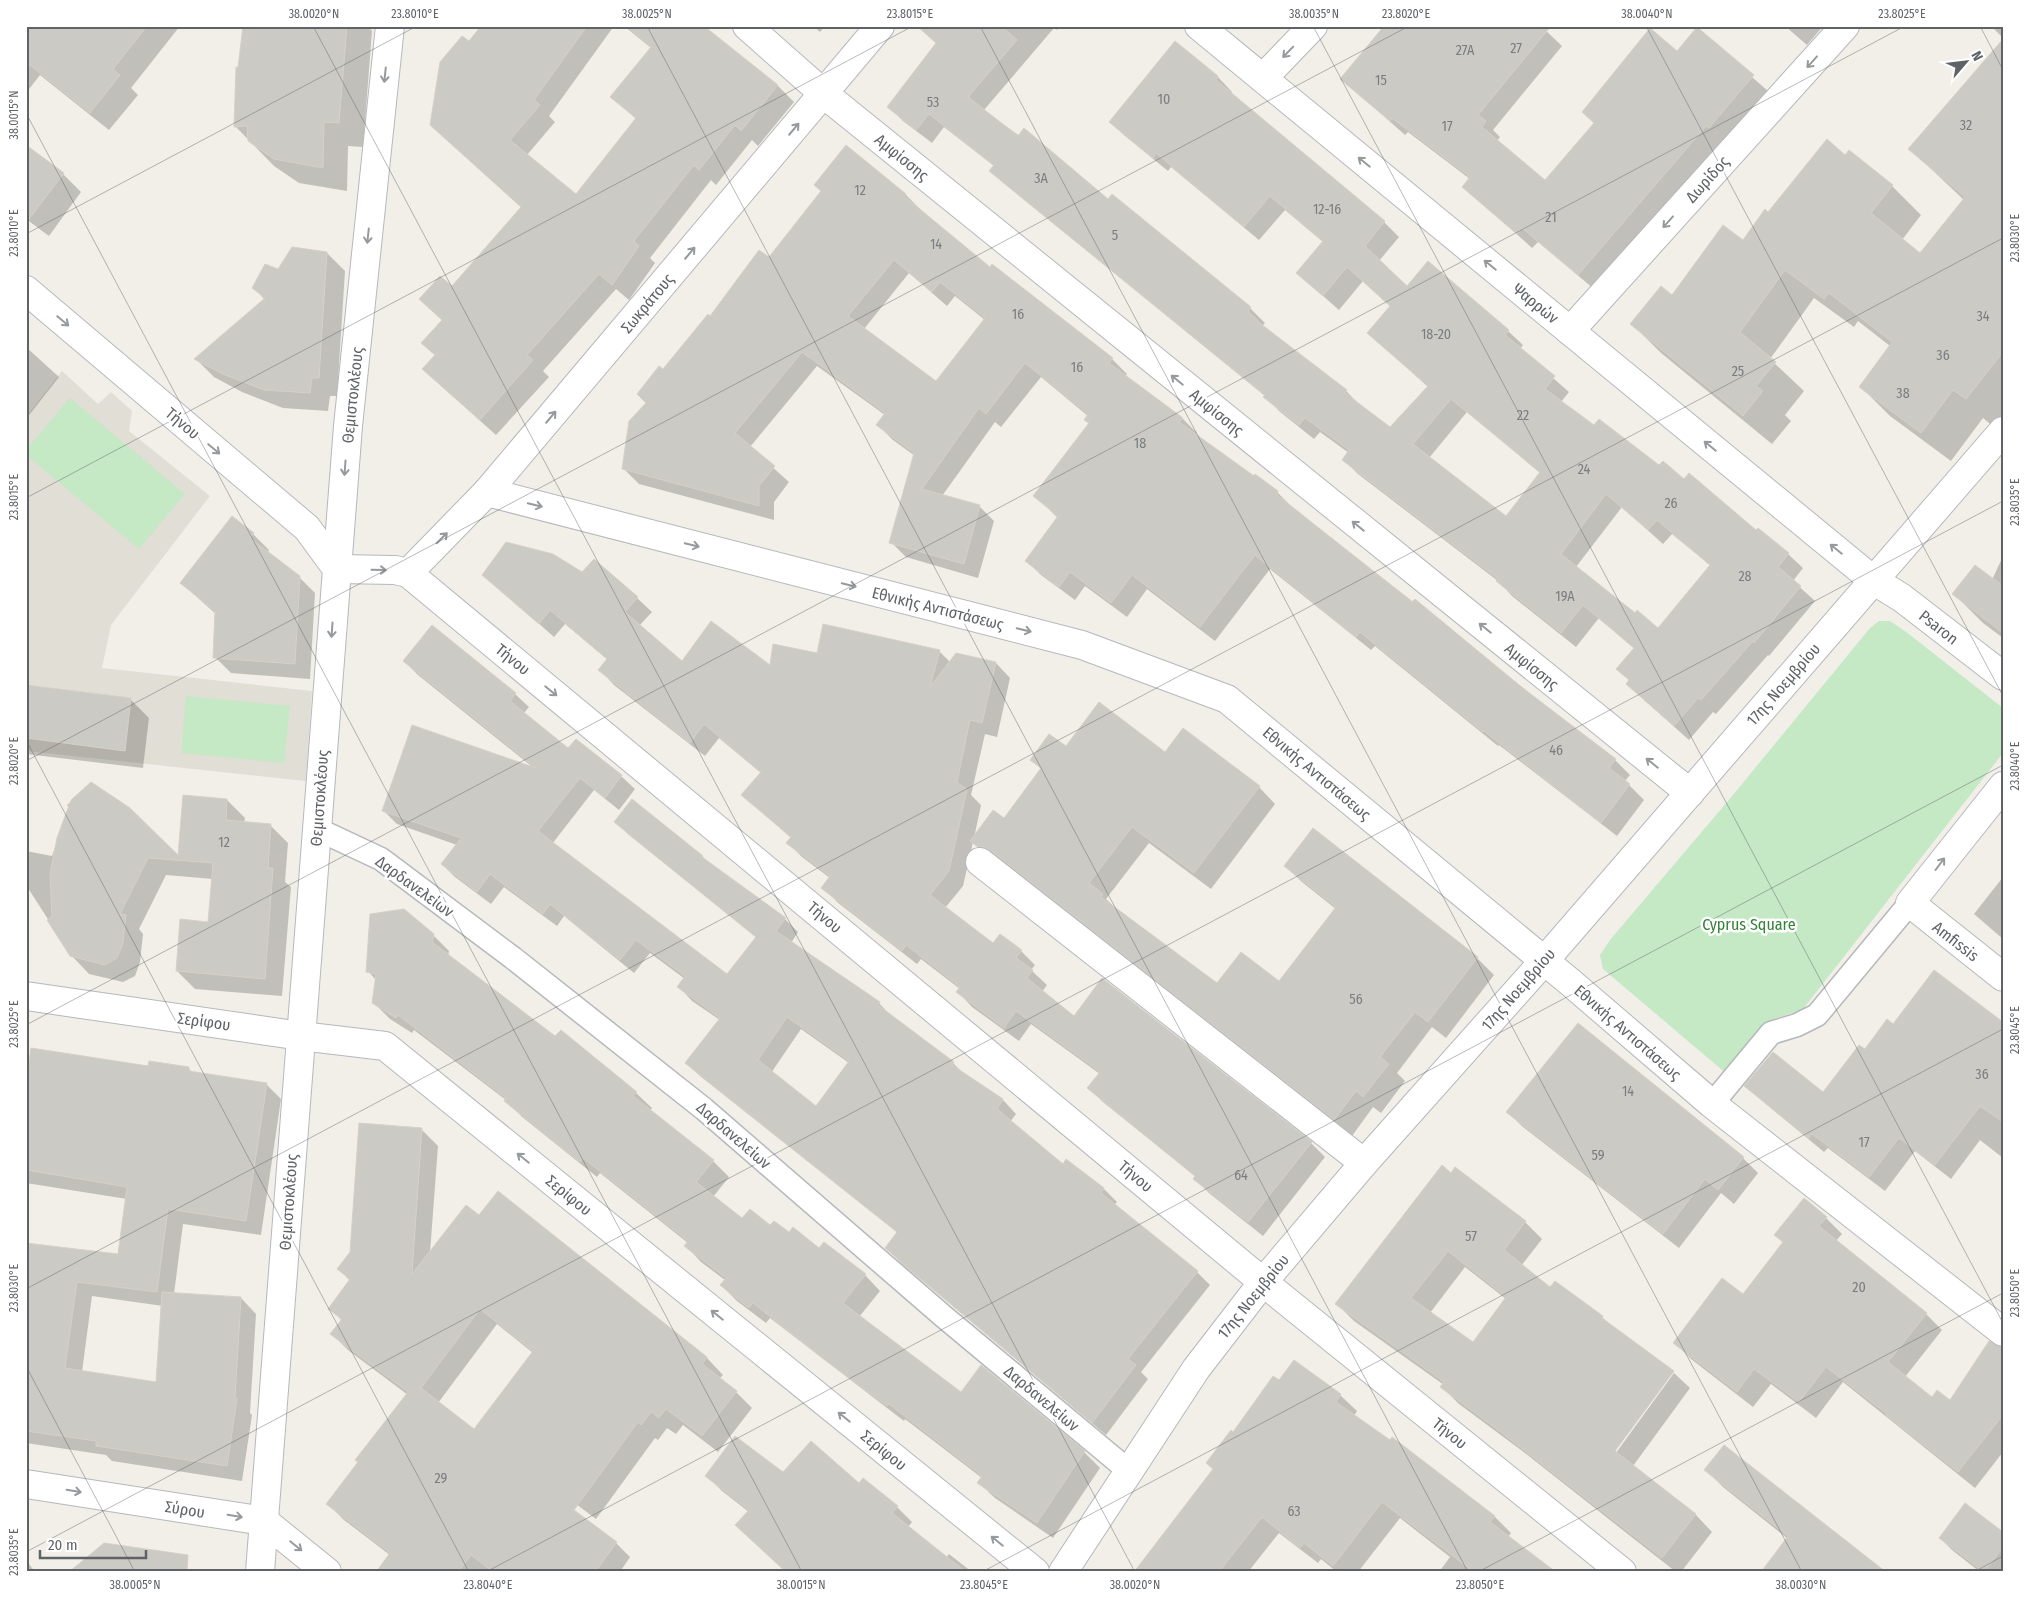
<svg xmlns="http://www.w3.org/2000/svg" width="2029" height="1598" viewBox="0 0 2029 1598" font-family="'Fira Sans Condensed',sans-serif">
<rect width="100%" height="100%" fill="#f1efe8"/>
<!-- education -->
<path fill="#e1ded6" d="M62,371L98,404L111,392L132,411L129,431L210,496L111,625L102,668L312,691L306,781L26,751V417Z"/>
<!-- green -->
<g fill="#c5e8c5">
<path d="M70,398L185,494L139,549L26,455V450Z"/>
<path d="M1879,621H1890L1905,631L2003,708V753L1803,1009L1774,1019L1728,1075L1603,969L1600,955L1610,940L1733,795L1870,628Z"/>
<path d="M186,696L290,706L284,763L181,753Z"/>
</g>
<!-- shadow -->
<g fill="#0003" fill-rule="evenodd">
<path d="M26,26H180L131,88L138,95L109,130L40,75L26,93Z"/>
<path d="M245,26H368L372,31L363,147L348,146L347,191L299,183L274,166L235,126L239,68Z"/>
<path d="M482,26H614L549,116L555,122L527,155L576,196L636,119L612,97L651,48L624,26H703L778,86L794,102L758,146L752,140L716,185L711,180L650,258L655,263L629,300L616,289L543,371L549,377L496,435L440,385L436,356L423,343L443,321L420,299L452,288L522,208L431,125L469,43Z"/>
<path d="M813,26H825L820,32Z"/>
<path d="M945,26H1061L1057,30L1054,28L984,110L1108,200L1112,196L1250,308L1265,323L1262,326L1346,391L1361,406L1390,429L1428,387L1369,333L1391,307L1363,281L1339,310L1297,273L1323,242L1285,210L1259,240L1171,167L1168,171L1125,136L1110,122L1175,43L1218,77L1232,92L1231,94L1384,222L1399,237L1379,261L1407,288L1428,263L1508,331L1523,345L1520,349L1569,392L1561,402L1595,427L1684,481L1788,554L1803,568L1793,581L1815,601L1769,656L1768,655L1716,714L1713,712L1689,740L1642,698L1630,681L1635,649L1599,618L1576,647L1512,596L1498,581L1358,474L1343,459L1349,453L1320,432L1314,439L1279,411L1265,396L1006,185L991,171L994,166L944,127L932,143L903,121L889,107L938,43ZM1467,412L1540,473L1506,518L1429,458ZM1622,507L1663,544L1672,534L1711,566L1658,630L1576,567Z"/>
<path d="M1541,26L1562,46L1493,130L1500,137L1497,141L1545,182L1677,52L1697,29L1768,91L1725,142L1722,140L1594,289L1538,242L1532,248L1464,187L1470,179L1408,132L1405,135L1342,79Z"/>
<path d="M1785,26H1823L1807,45Z"/>
<path d="M1991,26H2003V38Z"/>
<path d="M2003,41V418L1995,428L1983,418L1951,461L1890,416L1861,387L1890,346L1858,321L1854,327L1814,298L1770,359L1804,391L1785,415L1791,421L1772,444L1661,353L1632,324L1673,297L1743,241L1769,214L1845,156L1892,186L1921,215L1902,240L1920,255L1964,200L1910,149Z"/>
<path d="M847,147L906,195L920,209L919,211L990,269L993,266L1112,359L1127,374L1125,376L1182,418L1197,433L1195,435L1254,477L1277,492L1292,507L1615,760L1630,775L1625,781L1644,800L1617,836L1499,745L1498,746L1375,646L1371,650L1270,569L1215,641L1147,589L1127,617L1085,586L1075,600L1041,575L1026,560L1058,518L1035,496L1090,424L1085,419L1088,416L1041,377L1001,427L995,422L942,496L979,506L994,521L978,578L906,557L891,542L915,456L893,440L878,425L885,415L817,366L750,447L789,482L774,502V520L639,484L624,469L648,403L663,371L710,318L769,259L822,192ZM909,273L947,306L955,296L985,320L936,383L864,329Z"/>
<path d="M63,174L81,192L49,236L26,219Z"/>
<path d="M327,253L345,271L337,396H330L328,411L283,408L242,392L214,377L196,359L265,300L254,288L278,270Z"/>
<path d="M26,347L59,377L26,419Z"/>
<path d="M253,534L269,550L267,553L299,577L315,593L310,679L231,673L215,657L216,614L181,583Z"/>
<path d="M2003,556V638L1983,623L1954,594L1992,580Z"/>
<path d="M583,574L637,598L652,612L639,626L682,663L771,667L818,654L939,651L950,662L996,663L1010,678L997,737L985,734L971,795L981,805L974,838L1004,819L1042,770L1032,760L1066,748L1166,754L1259,787L1275,804L1211,889L1149,843L1106,899L1119,911L1218,985L1280,982L1336,909L1302,882L1285,866L1477,958L1494,975L1446,1038L1432,1027L1397,1073L1405,1081L1381,1113L1373,1107L1352,1136L1008,866L996,863L988,857L973,842L963,886L945,908L993,945L1021,951L1035,965L1031,970L1047,985L1042,992L1075,1018L1311,1143L1325,1157L1263,1236L1209,1193L1195,1179L1196,1177L1103,1102L1089,1088L1100,1074L1031,1024L1019,1041L972,1007L958,992L960,989L921,959L917,964L837,902L823,887L830,878L802,857L788,843L791,838L743,795L761,773L719,738L705,756L614,685L600,670L608,660L565,624L554,637L484,575Z"/>
<path d="M432,627L515,694L529,707L523,714L568,750L576,740L621,776L635,789L619,810L594,790L552,844L728,976L757,938L629,835L616,822L702,856L711,865L785,919L798,932L791,943L879,1003L892,1017L953,1063L967,1077L1003,1100L1016,1114L1010,1122L1063,1166L1067,1161L1104,1189L1117,1202L1114,1205L1197,1272L1210,1285L1141,1372L1148,1379L1106,1435L900,1262L887,1248L898,1233L700,1076L686,1063L720,1020L692,1001L679,987L685,979L650,953L634,973L564,916L557,926L504,887L491,904L455,877L442,864L457,845L397,824L384,811L535,769L418,675L404,661ZM801,1029L849,1063L816,1108L771,1073Z"/>
<path d="M26,686L130,699L149,718L143,768L26,754Z"/>
<path d="M92,783L179,858L227,800L245,818L244,823L270,825L288,843L285,882L291,887L282,996L195,989L177,971L209,923L213,879L166,875L139,929L143,934L140,962L135,976L123,982L89,974L71,955L26,885V851L52,856L58,839L96,846L67,805Z"/>
<path d="M2003,877V939L1974,914Z"/>
<path d="M433,935L449,951L448,956L556,1038L636,1093L652,1108L650,1111L713,1161L729,1177L713,1197L742,1220L771,1227L789,1234L865,1275L880,1291L859,1317L961,1394L1084,1452L1100,1468L1053,1538L995,1498L979,1483L982,1478L905,1419L904,1421L770,1318L766,1323L737,1301L721,1285L725,1280L701,1262L686,1246L688,1243L600,1173L597,1177L521,1116L506,1100L414,1030L412,1033L390,1019L374,1003L376,980L368,971Z"/>
<path d="M1893,1026L2003,1031V1158L1980,1140L1951,1179L1915,1151L1885,1191L1828,1148L1824,1152L1761,1100L1746,1086L1823,1094L1865,1051Z"/>
<path d="M149,1068H188L193,1073L266,1084L281,1099L261,1235L183,1224L174,1294L241,1298L256,1314L250,1413L252,1415L242,1481L112,1461L106,1455L26,1443V1244L119,1255L127,1199L26,1183V1075ZM92,1296L163,1306L157,1383L82,1372Z"/>
<path d="M1507,1112L1743,1158L1758,1173L1734,1204L1721,1193L1679,1248L1523,1127Z"/>
<path d="M422,1130L438,1146L430,1253L479,1217L499,1193L707,1358L723,1375L719,1379L736,1392L752,1408L718,1452L683,1425L676,1434L667,1428L658,1440L655,1438L596,1519L552,1486L486,1572H388L390,1555L344,1520L328,1504L408,1395L348,1350L332,1334L342,1321L330,1308L350,1281L339,1269L351,1252ZM497,1324L533,1353L474,1431L438,1403Z"/>
<path d="M1455,1169L1525,1222L1542,1239L1521,1266L1550,1289L1602,1317L1614,1329L1673,1372L1690,1388L1633,1466L1696,1515L1712,1532L1681,1572H1676L1521,1450L1459,1404L1442,1387L1444,1385L1354,1321L1337,1304ZM1465,1267L1506,1299L1473,1344L1430,1313ZM1671,1373H1674L1613,1457L1611,1455Z"/>
<path d="M1826,1218L1842,1234L1836,1241L1926,1314L1942,1330L1905,1377L1932,1398L1950,1402L2003,1357V1452L1975,1488L1843,1382L1816,1418L1771,1384L1753,1407L1691,1359L1675,1343L1744,1296Z"/>
<path d="M1279,1382L1340,1395L1357,1411L1354,1416L1494,1516L1511,1533L1508,1537L1554,1572H1439L1450,1557L1400,1518L1358,1572H1337L1321,1559L1318,1563L1279,1533L1248,1572H1136L1214,1470L1207,1463Z"/>
<path d="M1706,1470L1884,1572L1788,1539L1723,1487Z"/>
<path d="M783,1474L859,1485L863,1480L897,1507L912,1522L908,1527L946,1558L949,1554L972,1572H781L783,1569L736,1525L749,1512L722,1491L707,1476Z"/>
<path d="M2003,1534V1572H1980L1952,1550L1940,1538Z"/>
<path d="M616,1543L630,1557L620,1572H525Z"/>
<path d="M26,1560L35,1572H26Z"/>
</g>
<!-- building -->
<g fill="#cccac5" stroke="#d6d1c6" fill-rule="evenodd">
<path d="M26,26H147L113,69L120,75L90,113L26,62Z"/>
<path d="M243,26H347L339,123L324,122L323,168L274,159L248,141L247,126L234,127L236,67H238Z"/>
<path d="M481,26H587L534,100L540,105L510,140L576,194L636,118L610,97L651,47L626,26H704L778,85L741,131L735,125L699,170L694,165L634,241L639,246L612,285L599,274L527,355L533,360L480,420L422,369L435,355L421,343L442,320L419,299L440,276L452,286L521,207L430,125L440,62L462,36L469,41Z"/>
<path d="M917,26H1001L1017,40L968,97L1018,136L1024,128L1108,199L1112,194L1251,307L1248,311L1261,324L1347,390L1345,393L1390,427L1428,386L1367,333L1390,306L1347,267L1323,296L1296,273L1323,241L1270,196L1244,227L1156,153L1153,158L1109,122L1175,41L1218,76L1216,80L1385,221L1365,246L1407,286L1428,261L1509,330L1505,335L1555,376L1545,389L1594,425L1599,419L1659,465L1663,461L1684,479L1689,473L1756,530L1758,528L1789,553L1778,567L1801,586L1754,643L1753,641L1701,700L1698,698L1674,726L1626,684L1629,680L1616,669L1634,648L1583,605L1561,633L1496,581L1498,579L1342,460L1349,450L1305,418L1299,425L1263,397L1265,395L989,171L994,165L929,114L916,130L887,107L936,43ZM1451,399L1540,472L1506,516L1413,444ZM1606,494L1648,530L1657,520L1710,565L1658,628L1637,610L1635,613L1561,554Z"/>
<path d="M1384,26H1551L1478,115L1486,121L1482,127L1545,180L1594,123L1582,112L1650,28L1677,51L1697,27L1754,75L1709,128L1706,126L1578,275L1522,228L1517,234L1462,187L1470,177L1392,118L1390,121L1340,79Z"/>
<path d="M2003,39V352L1966,399L1953,390L1921,433L1859,387L1892,342L1829,293L1824,299L1785,270L1740,332L1776,362L1756,386L1763,391L1743,416L1630,324L1661,286L1672,295L1723,225L1743,240L1765,209L1768,212L1827,139L1845,155L1849,150L1893,185L1871,213L1920,253L1965,197L1908,149Z"/>
<path d="M26,145L64,173L26,223Z"/>
<path d="M846,145L906,194L904,196L990,267L992,264L1113,358L1109,363L1183,418L1179,422L1254,476L1255,474L1278,491L1276,494L1412,602L1415,599L1524,689L1616,759L1609,768L1630,784L1601,823L1484,731L1483,732L1360,632L1356,637L1255,555L1200,627L1132,575L1111,603L1070,572L1059,587L1025,561L1058,516L1033,496L1089,423L1084,420L1088,414L1025,363L986,414L979,408L922,489L980,505L964,564L889,543L914,453L876,425L885,413L802,352L735,433L775,466L759,486V506L622,469L629,421L646,403L637,394L659,366L663,369L708,314L710,316L759,250L769,257L821,191L814,185ZM894,260L932,292L940,282L985,318L936,381L848,316Z"/>
<path d="M292,247L327,252L319,378H312L310,393L264,390L223,374L194,359L265,298L252,288L265,264L278,269Z"/>
<path d="M232,516L254,533L250,538L300,576L295,664L213,658L215,611L180,583Z"/>
<path d="M506,542L553,554L582,572L594,559L638,597L625,612L682,661L711,621L770,665L773,644L817,653L823,624L940,650L930,687L956,653L996,662L982,723L970,720L957,782L967,790L949,871L930,895L993,943L1000,934L1022,950L1016,958L1033,970L1027,978L1074,1016L1102,978L1312,1142L1248,1222L1193,1179L1195,1176L1087,1088L1100,1072L1016,1011L1004,1028L956,992L960,987L906,945L902,951L821,888L830,876L786,843L791,837L741,795L761,772L704,724L690,743L598,670L607,659L550,610L539,624L482,575Z"/>
<path d="M1975,565L2003,586V633L1952,594Z"/>
<path d="M432,625L516,693L510,701L568,748L576,739L622,775L605,798L580,778L538,831L727,974L756,937L614,822L632,799L703,856L702,857L786,918L776,931L880,1002L878,1005L954,1062L952,1065L1003,1099L997,1109L1063,1164L1066,1159L1104,1188L1101,1193L1198,1271L1128,1359L1136,1365L1092,1423L885,1248L897,1232L685,1063L720,1018L677,987L685,976L636,940L620,960L550,904L543,914L490,874L477,892L441,864L461,838L382,811L412,725L536,768L403,661ZM787,1017L849,1061L816,1106L758,1060Z"/>
<path d="M26,685L131,698L125,751L26,738Z"/>
<path d="M1099,702L1165,752L1183,728L1260,786L1194,873L1132,827L1089,883L1103,894L1101,897L1217,983L1241,952L1279,981L1336,907L1284,866L1313,828L1478,957L1428,1022L1415,1012L1380,1057L1389,1064L1363,1097L1356,1091L1334,1120L990,850L978,847L970,841L993,810L1004,818L1041,768L1030,760L1049,734L1066,746Z"/>
<path d="M91,782L130,808L178,855L183,795L227,799L226,820L271,824L268,868H273L265,979L176,971L180,919L208,922L213,863L148,858L120,914L126,915L123,943L117,958L105,965L70,956L47,920L52,917L50,874L57,838L71,800Z"/>
<path d="M404,909L434,934L432,942L555,1036L561,1030L637,1092L633,1096L714,1160L696,1182L742,1218L750,1209L770,1225L774,1221L789,1232L793,1227L819,1248L824,1242L866,1274L843,1303L961,1392L981,1365L1085,1451L1037,1523L977,1483L982,1476L889,1404L887,1406L825,1360L753,1303L749,1308L720,1285L726,1278L684,1246L688,1241L583,1158L580,1162L504,1101L506,1098L398,1015L396,1018L372,1003L376,974L366,972L370,914Z"/>
<path d="M1934,970L2003,1022V1122L1980,1106L1935,1165L1899,1138L1869,1177L1812,1134L1809,1138L1744,1086L1773,1052L1823,1092L1859,1045L1865,1049L1887,1019L1893,1024Z"/>
<path d="M1578,1023L1744,1157L1718,1190L1705,1179L1663,1234L1506,1112Z"/>
<path d="M31,1048L148,1066L149,1061L189,1067V1071L267,1083L246,1221L168,1209L157,1292L77,1282L65,1368L156,1382L162,1292L241,1297L235,1398L237,1399L227,1466L96,1446V1441L26,1431V1243L118,1254L127,1187L26,1170V1081Z"/>
<path d="M359,1123L422,1128L412,1274L466,1205L479,1215L498,1191L707,1357L702,1364L737,1391L702,1436L666,1409L659,1418L651,1412L641,1425L638,1422L574,1510L617,1542L595,1572H493L471,1555L458,1572H376L390,1553L326,1504L358,1462L355,1460L408,1392L330,1334L342,1319L328,1309L350,1279L337,1269L350,1252ZM480,1309L533,1351L474,1429L421,1388Z"/>
<path d="M1442,1165L1451,1173L1455,1167L1526,1221L1504,1250L1550,1287L1555,1281L1603,1316L1602,1318L1674,1371L1615,1451L1696,1514L1662,1558L1502,1433L1440,1387L1444,1382L1335,1304ZM1448,1251L1506,1297L1473,1342L1411,1298Z"/>
<path d="M1804,1198L1827,1217L1819,1226L1927,1313L1888,1362L1932,1397L1937,1390L1950,1400L1989,1341L2003,1347V1415L1958,1472L1886,1415L1887,1414L1826,1367L1799,1402L1754,1369L1737,1392L1673,1343L1722,1278L1743,1294L1783,1242L1774,1235Z"/>
<path d="M1294,1360L1341,1394L1336,1402L1390,1440L1392,1437L1495,1516L1490,1522L1556,1572H1474L1382,1502L1333,1566L1304,1543L1300,1548L1262,1517L1219,1572H1134L1213,1469L1206,1463L1231,1430L1233,1432L1273,1376L1279,1380Z"/>
<path d="M735,1436L783,1472L811,1441L859,1483L863,1478L898,1506L892,1513L966,1572H786L735,1525L749,1510L705,1476Z"/>
<path d="M1724,1445L1886,1572H1761L1788,1536L1704,1470Z"/>
<path d="M1965,1503L2003,1532V1547L1984,1572L1939,1538Z"/>
<path d="M104,1543L188,1555L187,1572H69Z"/>
</g>
<g fill="none" stroke-linecap="round" stroke-linejoin="round">
<defs>
<g id="pedestrian">
<path d="M317,829L381,859L513,958L704,1109L943,1316L1129,1471"/>
<path d="M1712,1104L1771,1033L1797,1025L1817,1015L1910,903"/>
</g>
<g id="minor">
<path d="M747,26L824,94L1690,793"/>
<path d="M1199,26L1873,580L1902,598L2003,676"/>
<path d="M1263,78L1313,26"/>
<path d="M26,290L307,528L337,569L395,570L408,573L1263,1282L1622,1572"/>
<path d="M1570,331L1845,26"/>
<path d="M487,492L1082,645L1227,699L1570,982L1712,1104L2003,1332"/>
<path d="M408,573L487,492L880,26"/>
<path d="M2003,786L1910,903L2003,977"/>
<path d="M980,862L1364,1163"/>
<path d="M26,996L301,1036L385,1046L1035,1572"/>
<path d="M26,1484L264,1521L327,1572"/>
<path d="M260,1572L348,426L390,26"/>
</g>
<path id="tertiary" d="M1063,1572L1196,1369L1263,1282L1364,1163L1544,961L2003,431"/>
</defs>
<!-- pedestrian casing -->
<use href="#pedestrian" stroke="#b5b8bc" stroke-width="25"/>
<!-- minor casing -->
<use href="#minor" stroke="#b5b8bc" stroke-width="30"/>
<!-- tertiary casing -->
<use href="#tertiary" stroke="#b5b8bc" stroke-width="30"/>
<!-- pedestrian -->
<use href="#pedestrian" stroke="#fff" stroke-width="22"/>
<!-- minor -->
<use href="#minor" stroke="#fff" stroke-width="28"/>
<!-- tertiary -->
<use href="#tertiary" stroke="#fff" stroke-width="28"/>
</g>
<!-- one-way arrows -->
<defs><path id="oneway-shaft" d="M-6 0H5M1.5-3L5.5 0L1.5 3" fill="none" stroke-width="1.6" stroke-linecap="round" stroke-linejoin="round" transform="scale(1.25)"/></defs>
<g stroke="#979a9d">
<use href="#oneway-shaft" transform="translate(1288 52) rotate(134)"/>
<use href="#oneway-shaft" transform="translate(1812 62) rotate(132)"/>
<use href="#oneway-shaft" transform="translate(385 75) rotate(96)"/>
<use href="#oneway-shaft" transform="translate(794 129) rotate(-50)"/>
<use href="#oneway-shaft" transform="translate(1364 162) rotate(-141)"/>
<use href="#oneway-shaft" transform="translate(1668 222) rotate(132)"/>
<use href="#oneway-shaft" transform="translate(368 236) rotate(96)"/>
<use href="#oneway-shaft" transform="translate(690 253) rotate(-50)"/>
<use href="#oneway-shaft" transform="translate(1490 265) rotate(-141)"/>
<use href="#oneway-shaft" transform="translate(63 321) rotate(40)"/>
<use href="#oneway-shaft" transform="translate(1177 380) rotate(-141)"/>
<use href="#oneway-shaft" transform="translate(551 417) rotate(-50)"/>
<use href="#oneway-shaft" transform="translate(1710 446) rotate(-141)"/>
<use href="#oneway-shaft" transform="translate(214 449) rotate(40)"/>
<use href="#oneway-shaft" transform="translate(345 468) rotate(94)"/>
<use href="#oneway-shaft" transform="translate(535 505) rotate(14)"/>
<use href="#oneway-shaft" transform="translate(1358 526) rotate(-141)"/>
<use href="#oneway-shaft" transform="translate(442 538) rotate(-45)"/>
<use href="#oneway-shaft" transform="translate(692 545) rotate(14)"/>
<use href="#oneway-shaft" transform="translate(1836 549) rotate(-141)"/>
<use href="#oneway-shaft" transform="translate(379 570) rotate(1)"/>
<use href="#oneway-shaft" transform="translate(849 585) rotate(14)"/>
<use href="#oneway-shaft" transform="translate(1485 628) rotate(-141)"/>
<use href="#oneway-shaft" transform="translate(332 630) rotate(94)"/>
<use href="#oneway-shaft" transform="translate(1024 630) rotate(14)"/>
<use href="#oneway-shaft" transform="translate(551 691) rotate(39)"/>
<use href="#oneway-shaft" transform="translate(1652 763) rotate(-141)"/>
<use href="#oneway-shaft" transform="translate(1940 864) rotate(-53)"/>
<use href="#oneway-shaft" transform="translate(523 1158) rotate(-141)"/>
<use href="#oneway-shaft" transform="translate(717 1315) rotate(-141)"/>
<use href="#oneway-shaft" transform="translate(844 1417) rotate(-141)"/>
<use href="#oneway-shaft" transform="translate(74 1491) rotate(9)"/>
<use href="#oneway-shaft" transform="translate(235 1516) rotate(9)"/>
<use href="#oneway-shaft" transform="translate(997 1541) rotate(-141)"/>
<use href="#oneway-shaft" transform="translate(296 1546) rotate(39)"/>
</g>
<!-- ticks -->
<path fill="none" stroke="#5f6368" stroke-width="1" stroke-opacity="0.45" d="M313,26L1135,1572M647,26L1468,1572M980,26L1802,1572M1313,26L2003,1323M1646,26L2003,696M1980,26L2003,70M26,113L802,1572M26,234L417,26M26,498L913,26M26,740L469,1572M26,761L1409,26M26,1025L1905,26M26,1289L2003,238M26,1366L135,1572M26,1552L2003,501M486,1572L2003,765M982,1572L2003,1029M1478,1572L2003,1293M1974,1572L2003,1556"/>
<g text-anchor="middle" stroke-width="5" stroke-linejoin="round" paint-order="stroke">
<!-- number labels -->
<g font-size="14" fill="#7a7d7f">
<text x="1516" y="53">27</text>
<text x="1465" y="55">27Α</text>
<text x="1381" y="85">15</text>
<text x="1164" y="104">10</text>
<text x="933" y="107">53</text>
<text x="1966" y="130">32</text>
<text x="1447" y="131">17</text>
<text x="1041" y="183">3Α</text>
<text x="860" y="195">12</text>
<text x="1327" y="214">12-16</text>
<text x="1551" y="222">21</text>
<text x="1115" y="240">5</text>
<text x="936" y="249">14</text>
<text x="1018" y="319">16</text>
<text x="1983" y="321">34</text>
<text x="1436" y="339">18-20</text>
<text x="1943" y="360">36</text>
<text x="1077" y="372">16</text>
<text x="1738" y="376">25</text>
<text x="1903" y="398">38</text>
<text x="1523" y="420">22</text>
<text x="1140" y="448">18</text>
<text x="1584" y="474">24</text>
<text x="1671" y="508">26</text>
<text x="1745" y="581">28</text>
<text x="1565" y="601">19Α</text>
<text x="1556" y="755">46</text>
<text x="224" y="847">12</text>
<text x="1356" y="1004">56</text>
<text x="1982" y="1079">36</text>
<text x="1628" y="1096">14</text>
<text x="1864" y="1147">17</text>
<text x="1598" y="1160">59</text>
<text x="1241" y="1180">64</text>
<text x="1471" y="1241">57</text>
<text x="1859" y="1292">20</text>
<text x="441" y="1483">29</text>
<text x="1294" y="1516">63</text>
</g>
<!-- street labels -->
<g font-size="16" fill="#5f6368" stroke="#fff">
<text transform="translate(902 157) rotate(39)" y="6">Αμφίσσης</text>
<text transform="translate(1707 179) rotate(-48)" y="6">Δωρίδος</text>
<text transform="translate(647 303) rotate(-50)" y="6">Σωκράτους</text>
<text transform="translate(1536 303) rotate(39)" y="6">Ψαρρών</text>
<text transform="translate(352 395) rotate(-84)" y="6">Θεμιστοκλέους</text>
<text transform="translate(1217 412) rotate(39)" y="6">Αμφίσσης</text>
<text transform="translate(183 423) rotate(40)" y="6">Τήνου</text>
<text transform="translate(938 608) rotate(14)" y="6">Εθνικής Αντιστάσεως</text>
<text transform="translate(1939 627) rotate(38)" y="6">Psaron</text>
<text transform="translate(513 659) rotate(39)" y="6">Τήνου</text>
<text transform="translate(1532 666) rotate(39)" y="6">Αμφίσσης</text>
<text transform="translate(1783 684) rotate(-49)" y="6">17ης Νοεμβρίου</text>
<text transform="translate(1317 773) rotate(40)" y="6">Εθνικής Αντιστάσεως</text>
<text transform="translate(319 798) rotate(-86)" y="6">Θεμιστοκλέους</text>
<text transform="translate(415 886) rotate(36)" y="6">Δαρδανελείων</text>
<text transform="translate(825 917) rotate(40)" y="6">Τήνου</text>
<text transform="translate(1956 941) rotate(38)" y="6">Amfissis</text>
<text transform="translate(1518 989) rotate(-49)" y="6">17ης Νοεμβρίου</text>
<text transform="translate(204 1021) rotate(8)" y="6">Σερίφου</text>
<text transform="translate(1628 1032) rotate(41)" y="6">Εθνικής Αντιστάσεως</text>
<text transform="translate(734 1135) rotate(41)" y="6">Δαρδανελείων</text>
<text transform="translate(1136 1176) rotate(40)" y="6">Τήνου</text>
<text transform="translate(569 1195) rotate(39)" y="6">Σερίφου</text>
<text transform="translate(288 1202) rotate(-86)" y="6">Θεμιστοκλέους</text>
<text transform="translate(1253 1296) rotate(-51)" y="6">17ης Νοεμβρίου</text>
<text transform="translate(1042 1398) rotate(40)" y="6">Δαρδανελείων</text>
<text transform="translate(1450 1433) rotate(39)" y="6">Τήνου</text>
<text transform="translate(884 1450) rotate(39)" y="6">Σερίφου</text>
<text transform="translate(185 1509) rotate(9)" y="6">Σύρου</text>
</g>
<!-- park labels -->
<g font-size="16" fill="#348238" stroke="#fff">
<text x="1749" y="930">Cyprus Square</text>
</g>
</g>
<!-- border -->
<rect width="2029" height="1598" fill="none" stroke="#ffffff" stroke-width="55"/>
<!-- north arrow -->
<g transform="translate(1966 62) rotate(62)" stroke="#ffffff" stroke-width="4" paint-order="stroke">
<path d="M0-4L9 19L0 12L-9 19Z" fill="#5f6368"/>
<text y="-8" font-size="14" font-weight="bold" text-anchor="middle" fill="#5f6368">N</text>
</g>
<!-- scale -->
<path d="M40 1550v8h106v-8" fill="none" stroke="#5f6368" stroke-width="2.5"/>
<text x="48" y="1550" font-size="15" fill="#5f6368" stroke="#ffffff" stroke-width="4" paint-order="stroke">20 m</text>
<rect x="28" y="28" width="1974" height="1542" fill="none" stroke="#5f6368" stroke-width="2"/>
<g font-size="12" text-anchor="middle" fill="#5f6368">
<text x="314" y="18">38.0020°N</text>
<text x="415" y="18">23.8010°E</text>
<text x="647" y="18">38.0025°N</text>
<text x="910" y="18">23.8015°E</text>
<text x="1314" y="18">38.0035°N</text>
<text x="1406" y="18">23.8020°E</text>
<text x="1647" y="18">38.0040°N</text>
<text x="1902" y="18">23.8025°E</text>
<text transform="translate(14 115) rotate(-90)" y="4">38.0015°N</text>
<text transform="translate(14 233) rotate(-90)" y="4">23.8010°E</text>
<text transform="translate(2015 238) rotate(-90)" y="4">23.8030°E</text>
<text transform="translate(14 497) rotate(-90)" y="4">23.8015°E</text>
<text transform="translate(2015 502) rotate(-90)" y="4">23.8035°E</text>
<text transform="translate(14 761) rotate(-90)" y="4">23.8020°E</text>
<text transform="translate(2015 766) rotate(-90)" y="4">23.8040°E</text>
<text transform="translate(14 1024) rotate(-90)" y="4">23.8025°E</text>
<text transform="translate(2015 1030) rotate(-90)" y="4">23.8045°E</text>
<text transform="translate(14 1288) rotate(-90)" y="4">23.8030°E</text>
<text transform="translate(2015 1293) rotate(-90)" y="4">23.8050°E</text>
<text transform="translate(14 1552) rotate(-90)" y="4">23.8035°E</text>
<text x="135" y="1589">38.0005°N</text>
<text x="488" y="1589">23.8040°E</text>
<text x="801" y="1589">38.0015°N</text>
<text x="984" y="1589">23.8045°E</text>
<text x="1135" y="1589">38.0020°N</text>
<text x="1480" y="1589">23.8050°E</text>
<text x="1801" y="1589">38.0030°N</text>
</g>
</svg>
